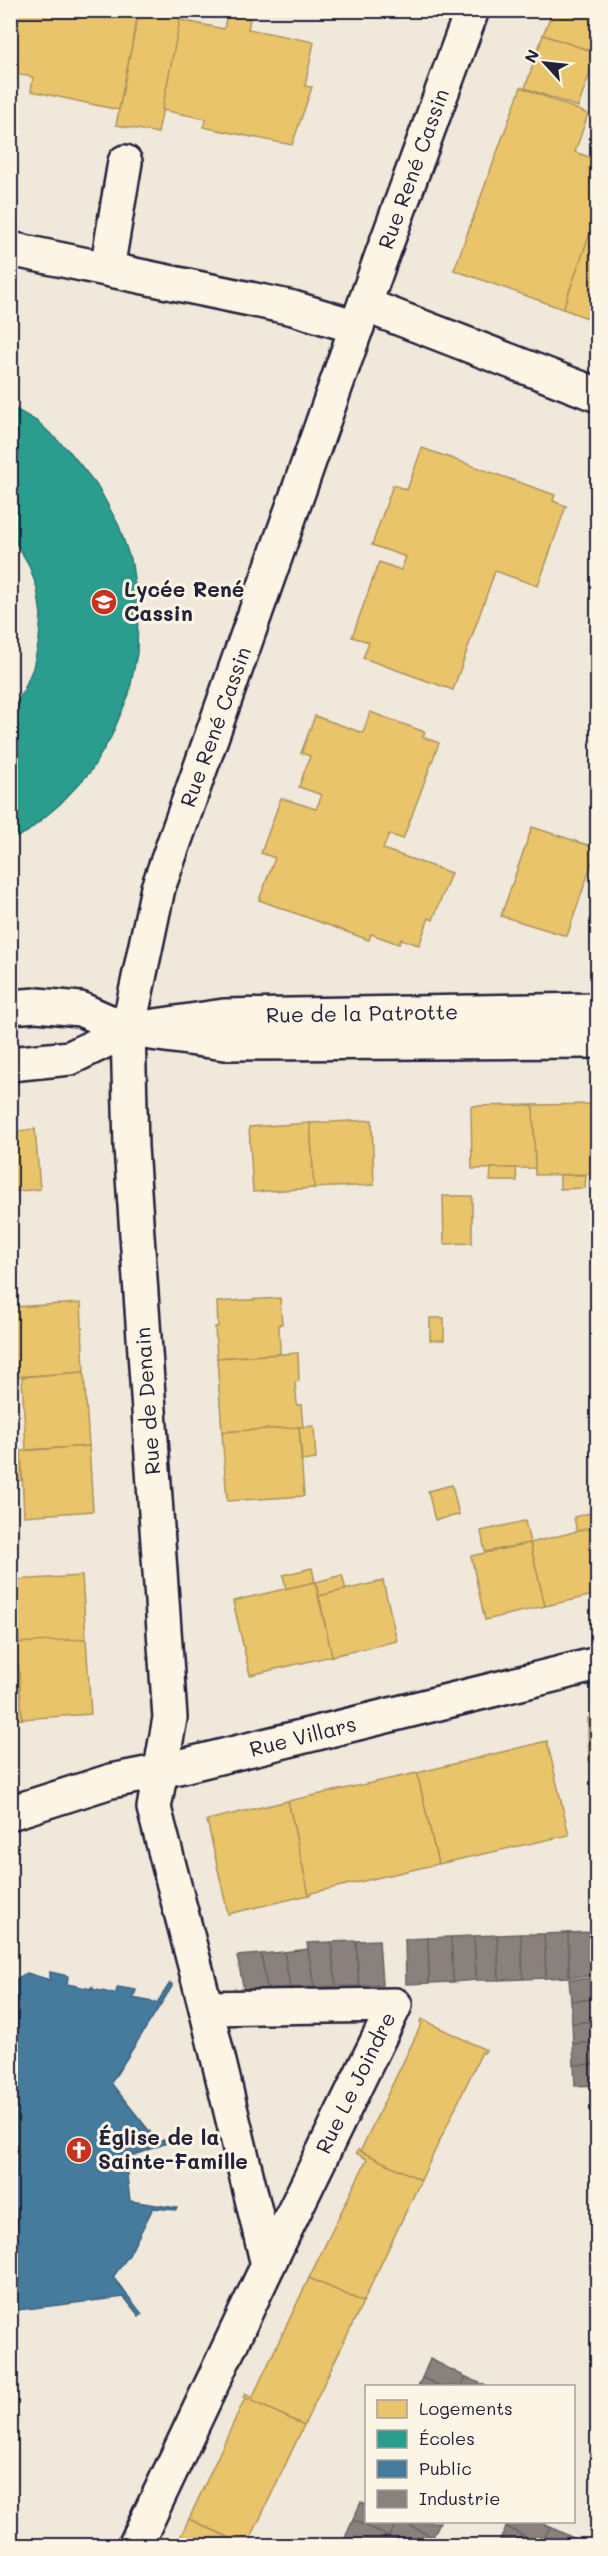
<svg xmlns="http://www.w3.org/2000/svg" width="608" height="2556" viewBox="0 0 608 2556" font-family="Mali,sans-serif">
<rect width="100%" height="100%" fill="#efe8db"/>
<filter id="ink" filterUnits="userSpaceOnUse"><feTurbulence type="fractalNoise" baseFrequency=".0167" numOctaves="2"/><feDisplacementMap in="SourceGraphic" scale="12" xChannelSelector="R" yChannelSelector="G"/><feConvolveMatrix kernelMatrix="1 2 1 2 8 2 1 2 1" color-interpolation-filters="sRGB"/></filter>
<g filter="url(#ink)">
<!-- homes -->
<g fill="#e9c46a" stroke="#ad935c" stroke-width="1.5">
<path d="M10,10H139L119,110L31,91L33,77L10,73Z"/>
<path d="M139,10H158L181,15L158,133L116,125Z"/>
<path d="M553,10H598L597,53L543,35Z"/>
<path d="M227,14L250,19L248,29L314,42L305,86L312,87L292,145L203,127L206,119L162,110L180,20L224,29Z"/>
<path d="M543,35L597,53L578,107L525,88Z"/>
<path d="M521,87L588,114L575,152L598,160V211L563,309L454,270Z"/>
<path d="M598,211V322L563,309Z"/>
<path d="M422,448L555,495L553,501L566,506L538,586L495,571L453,690L363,658L369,642L352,637L379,562L401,570L406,557L372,545L393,485L407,490Z"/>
<path d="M370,712L425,732L423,737L439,743L403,839L389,834L383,849L451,873L433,920L429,918L419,945L401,939L399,944L371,934L369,940L259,900L275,858L261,853L281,798L316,809L322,795L299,787L310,756L301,753L315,716L363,733Z"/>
<path d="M532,827L597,848L567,936L501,916Z"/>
<path d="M598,1104V1174L535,1175L533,1105Z"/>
<path d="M533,1105L535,1168L472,1169L471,1106Z"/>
<path d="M372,1120L374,1185L314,1188L310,1123Z"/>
<path d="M310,1123L314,1188L253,1192L249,1127Z"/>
<path d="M35,1129L40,1189L10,1192V1132Z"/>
<path d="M491,1168H516L517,1181H490Z"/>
<path d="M560,1175H586L585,1188L560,1189Z"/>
<path d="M443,1196H472V1243L444,1244Z"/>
<path d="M280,1298L282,1324H279L280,1354L217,1358L215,1327H218L217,1302Z"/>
<path d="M81,1303L84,1372L15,1377L11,1307Z"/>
<rect x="430" y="1318" width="14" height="22"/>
<path d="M10,1348H13L15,1377H10Z"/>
<path d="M298,1353L299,1381L295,1382L297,1405H301L303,1427L222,1432L217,1358Z"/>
<path d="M84,1372L89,1446L26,1450L22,1377Z"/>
<path d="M314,1426L316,1459L302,1461L299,1427Z"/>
<path d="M299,1427L304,1496L227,1501L222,1432Z"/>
<path d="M89,1446L93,1511L24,1516L21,1451Z"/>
<path d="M10,1451H21L22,1480L10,1481Z"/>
<path d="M452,1485L459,1515L435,1520L428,1491Z"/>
<path d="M598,1511V1526L577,1532L574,1517Z"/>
<path d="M525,1521L530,1543L485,1552L481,1531Z"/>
<path d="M598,1526V1594L545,1606L530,1543Z"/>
<path d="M530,1543L545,1606L485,1620L471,1556Z"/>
<path d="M312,1568L315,1582L286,1589L283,1575Z"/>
<path d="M342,1575L346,1590L319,1596L316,1582Z"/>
<path d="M82,1576L86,1639L19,1644L15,1580Z"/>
<path d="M383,1581L397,1641L332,1656L319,1596Z"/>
<path d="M315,1582L332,1656L250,1675L233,1601Z"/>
<path d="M86,1639L91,1714L22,1719L17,1643Z"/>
<path d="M17,1643L22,1719H10V1644Z"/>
<rect x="588" y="1718" width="10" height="15"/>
<path d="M588,1733H598V1760L589,1761Z"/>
<path d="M547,1741L569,1835L438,1864L417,1773Z"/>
<path d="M417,1773L438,1864L311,1893L309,1895L288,1801Z"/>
<path d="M288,1801L309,1895L228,1914L207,1820Z"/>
<path d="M421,2019L486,2050L484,2053L482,2052L421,2180L360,2152L422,2023L420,2022Z"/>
<path d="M358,2150L421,2180L363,2302L309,2278L367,2159L356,2153Z"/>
<path d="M309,2278L363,2302L304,2425L243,2397L245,2394L252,2398Z"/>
<path d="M245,2398L304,2425L247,2546L189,2519Z"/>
<path d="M189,2519L247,2546H176Z"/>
</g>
<!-- schools -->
<path fill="#2a9d8f" stroke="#287876" stroke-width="1.5" d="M10,406L38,422L70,452L98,487L119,526L132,565L138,607L137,653L129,694L111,737L90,772L60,804L27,832L10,840V714L23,692L33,668L39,641L41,615L37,588L28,563L10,533Z"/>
<!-- public -->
<path fill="#457b9d" stroke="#3a6080" stroke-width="1.5" d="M50,1972L68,1976L67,1984L91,1989V1987H93L92,1989L115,1994L118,1987L136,1990L133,1998L157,2003L170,1983L173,1985L111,2083L158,2142L181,2134L182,2137L125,2159L130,2201L177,2208L176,2210L153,2208L129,2255L113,2277L142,2314L139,2316L124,2297L10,2311V1982L27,1973L50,1980Z"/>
<!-- industry -->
<g fill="#8a817c" stroke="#6b6468" stroke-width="1.5">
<path d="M590,1932L592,1976L569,1977L568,1933Z"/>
<path d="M568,1933L569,1977L546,1978L544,1934Z"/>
<path d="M521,1934L523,1979L499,1980L497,1935Z"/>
<path d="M521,1934H544L546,1978L523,1979Z"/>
<path d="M497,1935L499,1980H476L474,1936Z"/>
<path d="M474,1936L476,1980L453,1982L451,1937Z"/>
<path d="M451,1937L453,1982L429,1983L428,1938Z"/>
<path d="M428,1938L429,1983L406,1984L405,1939Z"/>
<path d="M379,1940L382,1985L359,1986L356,1941Z"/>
<path d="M356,1941L359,1986H336L331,1942Z"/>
<path d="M331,1942L336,1986L314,1987L307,1943Z"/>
<path d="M308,1949L314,1987L290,1988L284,1952Z"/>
<path d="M284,1952L290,1988L267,1989L261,1954Z"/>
<path d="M261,1954L267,1989L244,1990L237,1956Z"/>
<path d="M598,1978V1999L571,2001L569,1979Z"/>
<path d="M598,1999V2021L572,2023L571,2001Z"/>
<path d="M598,2021V2042L573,2044L572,2023Z"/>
<path d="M598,2042V2064L574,2065L573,2044Z"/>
<path d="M598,2064V2085L575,2086L574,2065Z"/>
<path d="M430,2359L466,2377L461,2386H441L422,2378Z"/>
<path d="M466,2377L486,2386H461Z"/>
<path d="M422,2378L441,2386H418Z"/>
<path d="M361,2502L366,2505V2522H397L389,2537L353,2520Z"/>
<path d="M353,2520L389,2537L385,2546H360L345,2538Z"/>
<path d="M397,2522H402L433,2537L429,2546H406L389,2537Z"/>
<path d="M402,2522H440L433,2537Z"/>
<path d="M508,2522H539L550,2527L541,2545L506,2527Z"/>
<path d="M506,2527L541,2545L540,2546L497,2545Z"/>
<path d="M550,2527L586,2544L541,2545Z"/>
<path d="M389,2537L406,2546H385Z"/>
<path d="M345,2538L360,2546H341Z"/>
</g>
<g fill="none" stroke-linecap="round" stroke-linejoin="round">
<defs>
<g id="minor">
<path d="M10,249L293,308L357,327"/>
<path d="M107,269L125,162"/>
<path d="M365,305L598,395"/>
<path d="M10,1007L37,1005L80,1009L128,1030L225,1043L598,1041"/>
<path d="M10,1064L70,1058L128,1030L224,1016L598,1010"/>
<path d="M10,1813L111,1781L162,1771L598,1664"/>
<path d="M206,2008L395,2005L268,2265"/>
<path d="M135,2546L268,2265L206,2008L154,1808L170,1718L131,1147L128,1030L158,888L381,258L472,10"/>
</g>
</defs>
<!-- minor casing -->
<use href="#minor" stroke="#22223b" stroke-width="38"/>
<!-- minor -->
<use href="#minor" stroke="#fcf5e5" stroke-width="33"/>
</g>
</g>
<!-- icons -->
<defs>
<symbol id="school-disc" viewBox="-11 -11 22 22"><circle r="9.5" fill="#c8321e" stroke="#fcf5e5"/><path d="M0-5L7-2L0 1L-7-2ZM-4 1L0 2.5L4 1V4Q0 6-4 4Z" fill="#fff"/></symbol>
<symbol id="church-disc" viewBox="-11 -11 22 22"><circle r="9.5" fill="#c8321e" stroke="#fcf5e5"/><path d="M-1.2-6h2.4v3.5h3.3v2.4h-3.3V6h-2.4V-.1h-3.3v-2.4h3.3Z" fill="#fff"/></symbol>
</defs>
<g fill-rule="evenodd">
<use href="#school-disc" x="89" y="587" width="30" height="30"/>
<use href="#church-disc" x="64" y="2135" width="30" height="30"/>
</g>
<g text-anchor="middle" stroke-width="6" stroke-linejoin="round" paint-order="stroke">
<!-- street labels -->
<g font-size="21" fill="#22223b" stroke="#fcf5e5">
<text transform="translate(414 169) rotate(-70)" y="7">Rue René Cassin</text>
<text transform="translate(216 727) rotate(-70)" y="7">Rue René Cassin</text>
<text transform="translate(362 1014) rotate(-1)" y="7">Rue de la Patrotte</text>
<text transform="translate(148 1401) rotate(-94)" y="7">Rue de Denain</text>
<text transform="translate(303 1737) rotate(-14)" y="7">Rue Villars</text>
<text transform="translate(356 2083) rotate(-64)" y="7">Rue Le Joindre</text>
</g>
<!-- poi labels -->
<g font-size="21" font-weight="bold" fill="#22223b" stroke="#fcf5e5" text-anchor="start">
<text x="124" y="597">Lycée René<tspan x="124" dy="24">Cassin</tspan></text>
<text x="98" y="2145">Église de la<tspan x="98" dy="24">Sainte-Famille</tspan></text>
</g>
</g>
<!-- margin -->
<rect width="608" height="2556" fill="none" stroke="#fcf5e5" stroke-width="36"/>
<rect x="18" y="18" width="572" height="2520" fill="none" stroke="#22223b" stroke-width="2" filter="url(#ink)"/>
<!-- legend -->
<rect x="365" y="2385" width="210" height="138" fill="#fcf5e5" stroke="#a5a1a1" stroke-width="1.5"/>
<rect x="377" y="2400" width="30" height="18" fill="#e9c46a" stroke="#a5a1a1" stroke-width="1.5"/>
<text x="419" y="2415" font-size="18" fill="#22223b">Logements</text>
<rect x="377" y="2430" width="30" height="18" fill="#2a9d8f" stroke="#a5a1a1" stroke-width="1.5"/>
<text x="419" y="2445" font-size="18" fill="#22223b">Écoles</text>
<rect x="377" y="2460" width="30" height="18" fill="#457b9d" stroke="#a5a1a1" stroke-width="1.5"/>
<text x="419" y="2475" font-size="18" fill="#22223b">Public</text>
<rect x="377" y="2490" width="30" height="18" fill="#8a817c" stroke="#a5a1a1" stroke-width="1.5"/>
<text x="419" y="2505" font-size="18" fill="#22223b">Industrie</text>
<!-- north arrow -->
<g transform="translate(545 63) rotate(297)" stroke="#fcf5e5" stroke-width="4.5" paint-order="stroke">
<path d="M0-4.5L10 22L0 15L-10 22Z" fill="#22223b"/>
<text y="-9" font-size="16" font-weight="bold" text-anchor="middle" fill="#22223b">N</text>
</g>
</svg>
